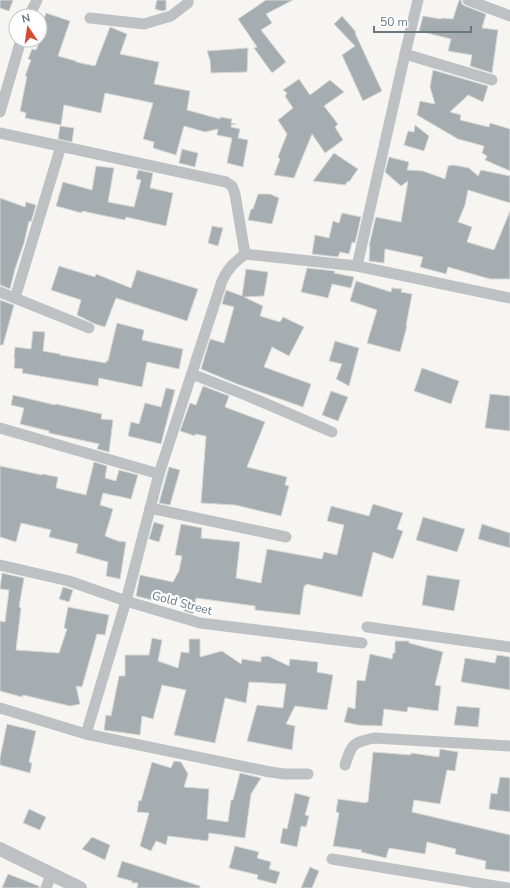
<svg xmlns="http://www.w3.org/2000/svg" width="510" height="888" viewBox="0 0 510 888" font-family="'Nunito Sans',sans-serif">
<rect width="100%" height="100%" fill="#f6f5f2"/>
<!-- building -->
<g fill="#a5adb1" stroke="#d7d7d5">
<path d="M0,0H13L9,11L0,8Z"/>
<path d="M157,0H166V10L162,11L155,9Z"/>
<path d="M266,0H293L266,14L272,23L261,30L286,62L272,73L254,48L257,47L238,19Z"/>
<path d="M459,0H461L462,4L465,6L486,14L482,28L498,30L492,73L470,66L472,55L448,51L451,39L419,31L423,16L441,19L442,18L453,19Z"/>
<path d="M46,13L70,21L58,56L76,61V62L95,66L110,27L127,34L120,54L159,62L154,84L190,91L187,110L220,119V117L232,119L231,123L236,124L231,125V127L240,129L238,138L248,140L243,167L227,163L232,138L217,135L218,129L205,132L184,126L176,155L153,148L154,142L143,139L153,103L105,93L101,113L64,105L61,125L25,118L26,113L20,111L27,76H25L31,60L28,59L32,49L36,50L40,40V31Z"/>
<path d="M342,16L356,32L355,33L382,91L363,101L342,55L355,46L334,24Z"/>
<path d="M248,48L247,72L211,73L210,60L207,51Z"/>
<path d="M433,70L488,86L483,102L468,95L450,112L461,115L460,120L489,127L490,123L510,129V171L485,160L487,156L482,153L484,146L458,139L417,115L420,101L435,104L430,87Z"/>
<path d="M299,79L310,95L330,80L344,92L324,106L338,124L335,127L343,140L325,153L312,134L294,178L274,175L280,159L278,157L287,134L278,120L293,108L285,96L287,93L283,90Z"/>
<path d="M415,125L429,136L424,151L404,145L408,131L414,132Z"/>
<path d="M60,126L74,128L72,142L58,139Z"/>
<path d="M182,149L198,153L195,167L179,163Z"/>
<path d="M334,153L358,169L349,182L348,181L345,185L313,181Z"/>
<path d="M389,157L409,162L407,170L423,171L445,179L448,166L453,165L469,168L478,176L481,170L510,176V203L468,190L465,205L458,222L472,227L467,242L494,250L510,211V279H490L448,267L446,274L420,267L423,257L385,249L384,263L369,261L370,246H369L375,220L376,217L401,222L408,181L401,186L385,172Z"/>
<path d="M96,166L114,168L108,202L134,207L141,180L136,179L138,170L153,173L150,188L173,193L166,226L126,217L125,220L82,211V213L56,206L63,182L92,190Z"/>
<path d="M258,194H270L279,198L272,224L248,220L251,209H253Z"/>
<path d="M0,198L25,207L26,202L36,205L31,222L29,221L24,243L15,269L10,289L0,285Z"/>
<path d="M342,213L361,217L355,243L352,242L349,254L340,252L338,257L312,254L315,235L329,238L333,221L339,223Z"/>
<path d="M212,226L223,228L218,246L208,243Z"/>
<path d="M59,266L95,277L96,274L131,288L137,270L198,289L187,321L116,298L105,327L95,324L77,315L81,300L51,290Z"/>
<path d="M307,268L335,271L334,273L354,277L351,288L332,284L328,298L301,292Z"/>
<path d="M246,269L268,272L264,296L244,297L263,306L260,316L280,322L283,317L304,327L289,356L272,347L264,367L311,384L303,407L237,384L201,369L210,339L224,343L234,307L222,304L226,290L242,296Z"/>
<path d="M356,281L391,292L392,288L402,289L401,292L412,294L406,326H407L400,352L367,343L377,310L350,301Z"/>
<path d="M0,300L14,305L3,345H0Z"/>
<path d="M117,323L144,330L142,340L183,349L179,369L147,362L142,387L99,378L98,386L22,373L23,369L14,368L15,358L14,359L15,347L31,349L33,331L45,332L43,351L60,354V355L106,363V361H108Z"/>
<path d="M335,341L359,348L349,386L336,379L342,364L329,361Z"/>
<path d="M422,368L459,381L451,404L414,391Z"/>
<path d="M203,386L229,396L225,407L265,422L247,467L287,477L285,485L289,486L281,516L235,505L201,503L206,436L195,434V436L180,431L190,403L196,405Z"/>
<path d="M166,388L175,390L161,444L128,436L131,422L139,424L145,403L161,407Z"/>
<path d="M331,391L348,397L338,421L322,415Z"/>
<path d="M490,394L510,396V431L485,428Z"/>
<path d="M13,395L55,405L56,404L102,414L101,419L113,420L109,452L97,449L99,444L49,433V431L20,424L24,408L11,405Z"/>
<path d="M94,462L107,466L105,478L116,481L119,470L138,475L131,499L103,493L100,505L113,509L105,536L118,541L126,542L120,579L106,576L108,562L76,553L78,544L49,537L51,530L21,523L16,542L0,537V466L42,475V474L58,477L56,488L86,495Z"/>
<path d="M169,467L180,470L170,505L159,503Z"/>
<path d="M373,504L403,513L397,529L403,531L393,559L373,552L362,597L306,584V586H304L300,615L255,610V606L196,598L193,614L184,611L185,602L175,596L154,591L152,600L136,596L140,575L173,582L179,571L182,556L175,555L181,524L202,528L201,538L240,542L236,578L261,583L267,549L322,559L324,552L337,555L344,525L327,521L331,506L369,516Z"/>
<path d="M423,517L465,529L457,552L416,540Z"/>
<path d="M154,522L164,525L159,542L149,539Z"/>
<path d="M482,524L510,533V548L478,539Z"/>
<path d="M2,573L24,578L19,607L21,608L16,650L59,653L67,629L64,628L68,607L109,615L105,635L97,634L82,687L76,686L80,704L70,706L23,695L22,697L0,691V621L5,622L9,590L0,589Z"/>
<path d="M427,575L460,580L454,611L422,605Z"/>
<path d="M63,587L73,590L69,602L59,599Z"/>
<path d="M152,638L162,640L158,661L178,668L181,652L189,653V639H200V657L222,651L241,664L242,659L261,662V657L268,656L289,666L290,659L318,662L317,672L333,675L327,710L295,706L286,724L295,726L292,750L247,741L257,705L283,708L286,684L249,682L246,703L225,698L215,743L174,735L186,690L162,685L153,719L142,716L140,735L104,730L106,715L111,716L119,676H125V655H149Z"/>
<path d="M395,641H409V643L443,652L435,685L441,686L438,711L408,707L407,712L384,709L382,726L358,725L344,722L348,707L355,709L357,680L365,681L370,654L392,659L393,653H395Z"/>
<path d="M497,655L510,657V690L461,682L465,658L495,663Z"/>
<path d="M457,706L480,708L478,727L454,725Z"/>
<path d="M7,724L36,731L29,762L32,763L30,773L0,765V758Z"/>
<path d="M440,749L458,752L455,771L447,770L440,804L414,800L412,812L510,835V872L485,869L486,861L455,854L456,849L427,842L425,854L389,848L386,858L361,852L362,850L333,846L339,813L336,812L338,799L366,803V802H368L373,752L411,755V753L439,757Z"/>
<path d="M174,761L181,762L188,774L184,787L209,789L207,819L228,822L231,800H233L240,773L261,778L251,794L245,838L209,833L208,841L168,836L166,845L156,841L151,851L140,846L149,813L137,812L139,800L141,801L152,762L171,768Z"/>
<path d="M500,777L510,778V812L489,809L491,793L497,794Z"/>
<path d="M295,793L310,797L305,815L309,816L306,827L301,826L297,847L280,843L283,828L287,829Z"/>
<path d="M29,809L46,817L40,830L23,823Z"/>
<path d="M92,837L110,845L105,860L82,849Z"/>
<path d="M235,846L259,852L257,858L271,862L269,869L280,872L276,884L257,879L258,875L229,868Z"/>
<path d="M122,861L200,886V888H137L138,883H132V881L117,877Z"/>
<path d="M310,867L319,871L312,888H301Z"/>
<path d="M8,874L39,886V888H2Z"/>
</g>
<g fill="none" stroke-linecap="round" stroke-linejoin="round">
<!-- minor -->
<g stroke="#bdc1c4" stroke-width="11">
<path d="M468,0L510,16"/>
<path d="M29,16L37,0"/>
<path d="M90,18L144,24L171,16L188,3V0"/>
<path d="M405,54L492,80"/>
<path d="M0,112L21,40"/>
<path d="M0,133L226,182L232,186L235,194L245,254C234,263 228,268 222,281L159,474L126,601L86,734L0,708"/>
<path d="M245,254L357,266L510,298"/>
<path d="M357,266L405,54L418,0"/>
<path d="M0,292L89,328"/>
<path d="M15,298L61,146"/>
<path d="M192,374L248,396L332,432"/>
<path d="M0,428L159,474"/>
<path d="M150,508L286,537"/>
<path d="M0,565L69,581L126,601L200,623L362,643"/>
<path d="M367,627L510,647"/>
<path d="M86,734L270,772L285,774H308"/>
<path d="M345,765C352,744 352,743 374,738L510,746"/>
<path d="M332,859L507,888"/>
<path d="M46,888L51,875"/>
</g>
<!-- tertiary -->
<path stroke="#bdc1c4" stroke-width="14" d="M0,849L80,888"/>
</g>
<g text-anchor="middle" stroke-width="4" stroke-linejoin="round" paint-order="stroke">
<!-- street labels -->
<g font-size="12" fill="#677881" stroke="#fff">
<text transform="translate(182 603) rotate(15)" y="4">Gold Street</text>
</g>
</g>
<!-- north arrow -->
<g transform="translate(28 28) rotate(347)"><circle r="19" fill="#ffffff" stroke="#c2c9cd"/>
<path d="M0-3L7 15L0 10L-7 15Z" fill="#d54a33"/>
<text y="-6" font-size="11" font-weight="bold" text-anchor="middle" fill="#677881">N</text>
</g>
<!-- scale -->
<path d="M374 26v6h97v-6" fill="none" stroke="#677881" stroke-width="2"/>
<text x="380" y="26" font-size="12" fill="#677881" stroke="#ffffff" stroke-width="3" paint-order="stroke">50 m</text>
</svg>
